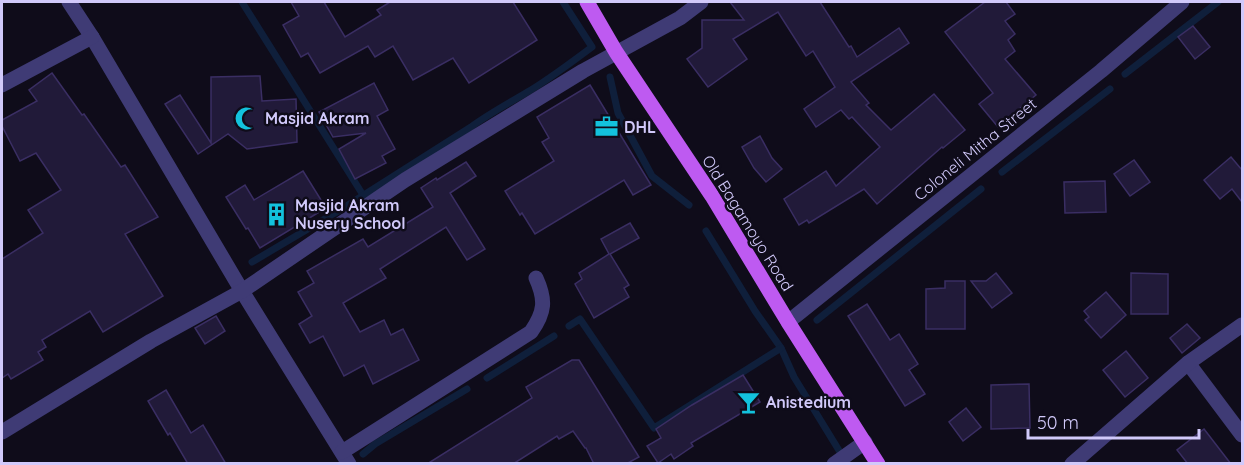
<svg xmlns="http://www.w3.org/2000/svg" width="1244" height="465" viewBox="0 0 1244 465" font-family="Quicksand,sans-serif">
<rect width="100%" height="100%" fill="#0f0c1a"/>
<g fill="none" stroke-linecap="round" stroke-linejoin="round">
<!-- stream -->
<g stroke="#0f1f3b" stroke-width="7">
<path d="M242,2L363,195"/>
<path d="M1125,74L1218,2"/>
<path d="M610,77L618,113L652,176L689,205"/>
<path d="M1002,172L1110,89"/>
<path d="M706,231L755,311L781,348L794,377L840,452"/>
<path d="M252,262L345,207L471,127C490,113 511,102 531,90C552,77 572,62 592,47L563,2"/>
<path d="M817,320L981,189"/>
<path d="M569,326L580,319L654,428L781,348"/>
<path d="M487,378L554,336"/>
<path d="M363,454L375,444L467,389"/>
</g>
</g>
<!-- building -->
<g fill="#211a39" stroke="#3a2e63" stroke-width="1.5">
<path d="M291,2H324L345,37L381,15L377,10L390,2H513L537,40L469,83L453,58L413,80L393,46L375,57L368,46L320,73L308,53L301,57L283,25L299,16Z"/>
<path d="M730,2H820L849,47L851,46L857,57L899,28L909,43L851,82L869,103L866,105L891,130L934,94L965,130L943,148L942,147L877,204L864,189L809,223L807,220L799,225L784,199L826,171L836,186L880,147L852,117L849,119L841,110L816,127L804,109L835,87L813,51L806,56L778,12L733,39L747,59L708,87L687,59L702,48V20H744Z"/>
<path d="M985,2H1006L1015,14L1005,21L1015,34L1008,40L1015,51L1005,59L1036,95L998,127L979,104L993,93L945,32Z"/>
<path d="M1193,26L1210,47L1195,59L1178,37Z"/>
<path d="M52,73L82,115L84,114L121,167L125,165L158,217L125,234L163,296L103,332L90,311L42,340L46,347L38,352L43,360L11,379L8,374L2,378V259L43,233L28,210L61,190L36,153L20,161L2,126V120L37,101L29,90Z"/>
<path d="M260,76L262,101L296,99L297,142L247,149L228,134L198,154L165,104L180,95L211,143V77Z"/>
<path d="M374,83L388,110L377,116L395,149L382,156L386,163L355,179L339,149L366,133L333,137L319,112Z"/>
<path d="M590,85L651,185L633,195L624,180L535,234L522,213L520,215L505,191L554,161L542,142L549,138L537,117Z"/>
<path d="M760,136L772,158L782,169L766,182L754,168L742,147Z"/>
<path d="M1231,157L1242,170V202L1232,189L1220,199L1204,180Z"/>
<path d="M1134,160L1150,182L1130,196L1114,174Z"/>
<path d="M466,162L476,176L450,193L485,249L467,260L446,227L380,269L386,278L343,303L360,332L384,320L391,335L403,329L419,360L373,384L364,365L344,376L323,336L310,343L299,324L312,316L298,292L314,283L307,271L363,239L368,247L433,207L421,188L436,178L437,180Z"/>
<path d="M303,171L326,208L260,248L248,228L246,229L226,197L245,185L254,200Z"/>
<path d="M1105,181L1106,212L1065,213L1064,182Z"/>
<path d="M630,223L639,238L610,254L629,285L624,288L629,297L594,318L575,284L582,279L579,273L609,254L601,239Z"/>
<path d="M996,273L1012,293L992,308L971,281H986Z"/>
<path d="M1131,273L1168,274V314H1131Z"/>
<path d="M945,281H965V329H926V289L945,288Z"/>
<path d="M1106,292L1126,315L1101,338L1085,320L1089,317L1084,311Z"/>
<path d="M867,304L890,340L899,334L918,364L909,370L925,394L905,406L848,316Z"/>
<path d="M216,316L225,331L205,344L195,328Z"/>
<path d="M1187,324L1200,338L1182,353L1170,338Z"/>
<path d="M1126,351L1148,378L1125,397L1103,370Z"/>
<path d="M572,360H579L639,457L626,464H594L586,448H585L573,431L559,439L557,436L513,464H427L532,398L526,387Z"/>
<path d="M743,375L760,402L691,443L693,446L674,459L671,454L658,463L647,446L661,438L656,429L692,405Z"/>
<path d="M1029,384L1030,428L991,429V385Z"/>
<path d="M166,390L191,433L203,425L226,464H188L170,433L168,435L148,401Z"/>
<path d="M966,408L981,427L963,441L949,422Z"/>
<path d="M1204,429L1231,464H1188L1177,450Z"/>
</g>
<g fill="none" stroke-linecap="round" stroke-linejoin="round">
<!-- street -->
<g stroke="#3f3b75" stroke-width="15">
<path d="M69,2L92,37L242,291L349,464"/>
<path d="M2,85L92,37"/>
<path d="M788,322L1101,71L1182,2"/>
<path d="M1188,363L1242,435"/>
<path d="M2,432L151,341L242,291L405,180L583,71L680,18L701,2"/>
<path d="M342,452L531,332C545,312 546,300 536,278"/>
<path d="M834,464L865,442"/>
<path d="M1072,464L1188,363L1242,325"/>
</g>
<!-- primary -->
<path stroke="#be5af1" stroke-width="15" d="M587,2L616,52L712,196L788,322L878,464"/>
</g>
<!-- icons -->
<defs>
<symbol id="mosque-bare" viewBox="-9 -9 18 18"><path d="M3.5-4.9A6 6 0 1 0 3.5 4.9A5 5 0 1 1 3.5-4.9Z" fill="#13c2dd" stroke="#0f0c1a" stroke-width="2.5" paint-order="stroke"/></symbol>
<symbol id="office-bare" viewBox="-9 -9 18 18"><path d="M-6-3h4V-5.5h4V-3h4V5H-6ZM-1-4.5V-3h2v-1.5ZM-6 0V1H6V0Z" fill="#13c2dd" stroke="#0f0c1a" stroke-width="2.5" paint-order="stroke"/></symbol>
<symbol id="building-bare" viewBox="-9 -9 18 18"><path d="M-4-6H4V6H1V3H-1V6H-4ZM-2.5-4.3h1.7v1.8h-1.7ZM.8-4.3h1.7v1.8H.8ZM-2.5-1h1.7V.8h-1.7ZM.8-1h1.7V.8H.8Z" fill="#13c2dd" stroke="#0f0c1a" stroke-width="2.5" paint-order="stroke"/></symbol>
<symbol id="bar-bare" viewBox="-9 -9 18 18"><path d="M-6-5H6L.8 .8V4.5H3.5V6h-7V4.5H-.8V.8Z" fill="#13c2dd" stroke="#0f0c1a" stroke-width="2.5" paint-order="stroke"/></symbol>
</defs>
<g fill-rule="evenodd">
<use href="#mosque-bare" x="230" y="102" width="33" height="33"/>
<use href="#office-bare" x="590" y="110" width="33" height="33"/>
<use href="#building-bare" x="260" y="198" width="33" height="33"/>
<use href="#bar-bare" x="732" y="386" width="33" height="33"/>
</g>
<g text-anchor="middle" stroke-width="5" stroke-linejoin="round" paint-order="stroke">
<!-- poi labels -->
<g font-size="16" font-weight="bold" fill="#d1c9fa" stroke="#0f0c1a" text-anchor="start">
<text x="265" y="124">Masjid Akram</text>
<text x="624" y="133">DHL</text>
<text x="295" y="211">Masjid Akram<tspan x="295" dy="18">Nusery School</tspan></text>
<text x="766" y="408">Anistedium</text>
</g>
<!-- street labels -->
<g font-size="16" fill="#d1c9fa" stroke="#0f0c1a">
<text transform="translate(975 149) rotate(-39)" y="6">Coloneli Mitha Street</text>
<text transform="translate(748 223) rotate(58)" y="6">Old Bagamoyo Road</text>
</g>
</g>
<!-- border -->
<rect width="1244" height="465" fill="none" stroke="#d1c9fa" stroke-width="6"/>
<!-- scale -->
<path d="M1028 429v9h171v-9" fill="none" stroke="#d1c9fa" stroke-width="3"/>
<text x="1037" y="429" font-size="18" fill="#d1c9fa" stroke="#0f0c1a" stroke-width="4.5" paint-order="stroke">50 m</text>
</svg>
